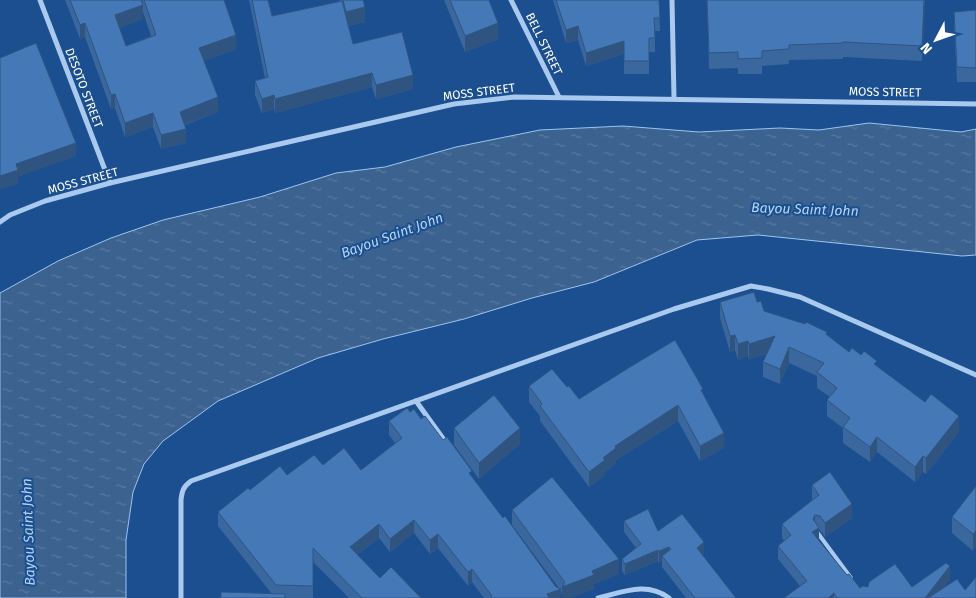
<svg xmlns="http://www.w3.org/2000/svg" width="976" height="598" viewBox="0 0 976 598" font-family="'Fira Sans',sans-serif">
<defs>
<pattern id="water-ripples" width="26" height="14" patternUnits="userSpaceOnUse" patternTransform="scale(1.25)"><rect width="26" height="14" fill="#3c6290"/><path d="M2 4q2-2 4 0t4 0M15 11q2-2 4 0t4 0" fill="none" stroke="#597aa1"/></pattern>
</defs>
<rect width="100%" height="100%" fill="#1b4f8f"/>
<!-- water -->
<path fill="url(#water-ripples)" stroke="#9cc4f0" d="M869,123L961,132L976,129V255L962,256L758,235L697,240L594,282L532,298L464,319L383,339L318,358L218,401L163,441L144,464L133,492L126,540V598H0V293L58,261L111,238L163,220L260,197L336,173L385,167L456,147L540,130L623,126L699,132L780,128L819,130Z"/>
<g fill="none" stroke-linecap="round" stroke-linejoin="round">
<!-- lane -->
<path stroke="#a9c9ee" stroke-width="4" d="M817,532L851,578"/>
<!-- street -->
<g stroke="#a9c9ee" stroke-width="5">
<path d="M40,0L110,183"/>
<path d="M511,0L559,97"/>
<path d="M672,0L674,98"/>
<path d="M0,222L10,215L45,201L110,183L454,104L514,97L976,104"/>
<path d="M416,401L447,444"/>
<path d="M181,598V500C182,491 183,487 191,481L674,309L751,286L768,289L800,297L976,375"/>
<path d="M598,598C623,592 647,581 669,598"/>
</g>
</g>
<!-- wall -->
<g fill="#3a679d" fill-rule="evenodd">
<path d="M65,0H141L142,2V0H224L236,49L204,61L218,112L185,125L186,143L161,149L153,127L125,137L115,108L111,109L85,37L80,39ZM143,12L151,36L126,46L119,28L143,19Z"/>
<path d="M249,0H268L272,16L340,1L339,0H363L365,22L348,26L353,44L413,89L376,99L372,87L275,113L274,109L262,113L255,95V81L265,78Z"/>
<path d="M444,0H489L498,39L465,52Z"/>
<path d="M553,0H659L660,31H655V52H649V74H624V54L586,66L578,40L566,43Z"/>
<path d="M707,0H925L922,61L843,57V59L789,60V64L762,66V74H738V68L709,69Z"/>
<path d="M976,10V82H957L954,26V12Z"/>
<path d="M720,302H757L764,311L827,335L849,352L877,366L959,432L926,474L923,472L915,482L877,452L870,462L843,443V428L827,416V400L830,397L817,388V376L789,363L780,384L763,377V362L767,354L749,359L748,356L738,360L735,350L730,352L720,318Z"/>
<path d="M529,386L567,387L579,399L703,393L724,448L700,461L678,421L616,460V463L605,472V475L589,487L540,421V416L529,402Z"/>
<path d="M410,412L421,419L472,477L556,587H558L512,525V510L619,574L594,584V589L562,598V594L561,592V598H484L472,582L468,586L438,548L430,554L414,533L390,552L379,538L357,555L380,578L421,598H349L313,562V598H221L272,594L218,526V512L250,490L287,475L323,465L361,470L395,443L389,435V421Z"/>
<path d="M454,428L520,444L479,479L454,445Z"/>
<path d="M812,485L852,518L825,537L819,529V541L847,575L860,588L868,587H912L950,580L943,588L965,590L976,598H784L800,586L778,559V546L784,541L782,538V524L812,500Z"/>
<path d="M976,486L973,551L952,533V517Z"/>
<path d="M624,521L658,531L704,554L702,555L736,598H686L662,567V561L659,563L658,561L625,575L622,571V559L636,548L624,532Z"/>
</g>
<!-- shaded-wall -->
<g fill="#305480">
<path d="M924,0L925,6L922,61V46Z"/>
<path d="M143,5V19L115,30V15Z"/>
<path d="M365,7V22L346,26V12Z"/>
<path d="M85,23V37L80,39V25Z"/>
<path d="M498,23V39L465,52V36Z"/>
<path d="M578,26V40L566,43V30Z"/>
<path d="M236,35V49L199,63V48Z"/>
<path d="M624,41V54L586,66V53Z"/>
<path d="M372,73V87L275,113V99Z"/>
<path d="M413,75V89L376,99V85Z"/>
<path d="M115,94V108L111,109V95Z"/>
<path d="M274,95V109L262,113V99Z"/>
<path d="M218,97V112L180,126V112Z"/>
<path d="M153,113V127L125,137V123Z"/>
<path d="M186,129V143L161,149V135Z"/>
<path d="M76,143V156L18,177V184L0,189V176L16,164Z"/>
<path d="M735,335V350L730,352V336Z"/>
<path d="M775,336V351L749,359V344Z"/>
<path d="M748,341V356L738,360V344Z"/>
<path d="M789,347V363L780,384V369Z"/>
<path d="M678,405V421L616,460V463L605,472V475L589,487V472L615,446Z"/>
<path d="M959,416V432L926,474V458Z"/>
<path d="M520,428V444L479,479V463Z"/>
<path d="M724,433V448L700,461V446Z"/>
<path d="M877,437V452L870,462V447Z"/>
<path d="M923,456V472L915,482V467Z"/>
<path d="M852,504V518L825,537V523Z"/>
<path d="M815,515V529L819,528V541L812,546L813,519Z"/>
<path d="M414,520V533L390,552V539Z"/>
<path d="M379,524V538L350,560V547Z"/>
<path d="M976,531V547L973,551V534Z"/>
<path d="M438,534V548L430,554V540Z"/>
<path d="M704,542V554L697,560V548Z"/>
<path d="M669,547V558L662,556V561L659,563V551Z"/>
<path d="M658,550V561L625,575V564Z"/>
<path d="M619,559V574L594,584V589L571,598H562V587L592,571Z"/>
<path d="M950,566V580L936,598H925Z"/>
<path d="M472,569V582L468,586V572Z"/>
<path d="M561,589V598H547V594Z"/>
<path d="M834,593V598H828Z"/>
</g>
<!-- building -->
<g fill="#4478b7" stroke="#305480">
<path d="M70,0H141L143,5L115,15L126,46L156,35L144,0H224L236,35L199,48L218,97L180,112L186,129L161,135L153,113L125,123L115,94L111,95L85,23L80,25Z"/>
<path d="M252,0H268L272,16L342,1L353,44L402,32L413,75L376,85L372,73L275,99L274,95L262,99L255,81L268,77Z"/>
<path d="M343,0H363L365,7L346,12Z"/>
<path d="M450,0H489L498,23L465,36Z"/>
<path d="M556,0H659L660,18H654L655,38H649V61H624V41L586,53L578,26L566,30Z"/>
<path d="M707,0H924L922,46L843,42V43L789,45V49L762,51V58L738,59V52L709,53Z"/>
<path d="M976,10V68L957,67L954,12Z"/>
<path d="M36,43L76,143L16,164L18,170L0,176V58Z"/>
<path d="M754,292L757,302L761,301L764,311L805,324L806,322L827,332L826,334L849,352L852,348L861,355L864,351L877,361L874,364L925,402L931,394L959,416L926,458L923,456L915,467L877,437L870,447L843,427L850,418L827,400L837,388L817,372L824,363L789,347L780,369L763,362L775,336L749,344L748,341L738,344L735,335L730,336L720,302Z"/>
<path d="M675,340L703,389L701,390L724,433L700,446L678,405L615,446L616,448L603,458L605,460L589,472L540,406L542,404L529,386L552,369L567,387L569,386L579,399L630,367Z"/>
<path d="M494,395L520,428L479,463L454,428Z"/>
<path d="M407,408L410,412L414,409L421,419L425,416L443,440L447,437L472,471L469,473L503,518L505,516L556,587L561,589L547,594L549,598H490L492,596L472,569L468,572L438,534L430,540L414,520L390,539L379,524L350,547L380,578L391,567L421,598H362L313,548V586L276,585L218,512L248,488L250,490L280,466L287,475L314,455L323,465L344,448L361,470L402,438L389,421Z"/>
<path d="M830,472L852,504L825,523L820,516L815,515L813,519L819,528L812,532L847,575L849,574L860,588L863,586L868,587L869,582L895,564L912,587L946,563L950,566L925,598H837L834,593L828,598H784L807,581L778,546L791,535L782,524L819,495L812,485Z"/>
<path d="M552,477L619,559L592,571L594,575L562,587L564,585V581L512,510Z"/>
<path d="M976,486V531L973,534L952,517Z"/>
<path d="M648,509L658,531L682,514L704,542L697,548L736,598H695L662,556L671,549L669,547L659,551L658,550L625,564L622,559L641,544L624,521Z"/>
<path d="M976,577V598H928L957,579L965,590Z"/>
<path d="M221,592L285,594V598H221Z"/>
</g>
<g text-anchor="middle" stroke-width="4" stroke-linejoin="round" paint-order="stroke">
<!-- street labels -->
<g font-size="12" fill="#fff" stroke="#1b4f8f">
<text transform="translate(544 44) rotate(64)" y="4">BELL STREET</text>
<text transform="translate(84 88) rotate(69)" y="4">DESOTO STREET</text>
<text transform="translate(479 92) rotate(-7)" y="4">MOSS STREET</text>
<text transform="translate(885 92) rotate(1)" y="4">MOSS STREET</text>
<text transform="translate(83 181) rotate(-15)" y="4">MOSS STREET</text>
</g>
<!-- water labels -->
<g font-size="14" font-style="italic" fill="#b5d3f5" stroke="#1b4f8f">
<text transform="translate(805 209) rotate(2)" y="5">Bayou Saint John</text>
<text transform="translate(392 235) rotate(-20)" y="5">Bayou Saint John</text>
<text transform="translate(28 532) rotate(-92)" y="5">Bayou Saint John</text>
</g>
</g>
<!-- north arrow -->
<g transform="translate(936 40) rotate(229)" stroke="#1b4f8f" stroke-width="4" paint-order="stroke">
<path d="M0-4L9 19L0 12L-9 19Z" fill="#ffffff"/>
<text y="-8" font-size="14" font-weight="bold" text-anchor="middle" fill="#ffffff">N</text>
</g>
</svg>
